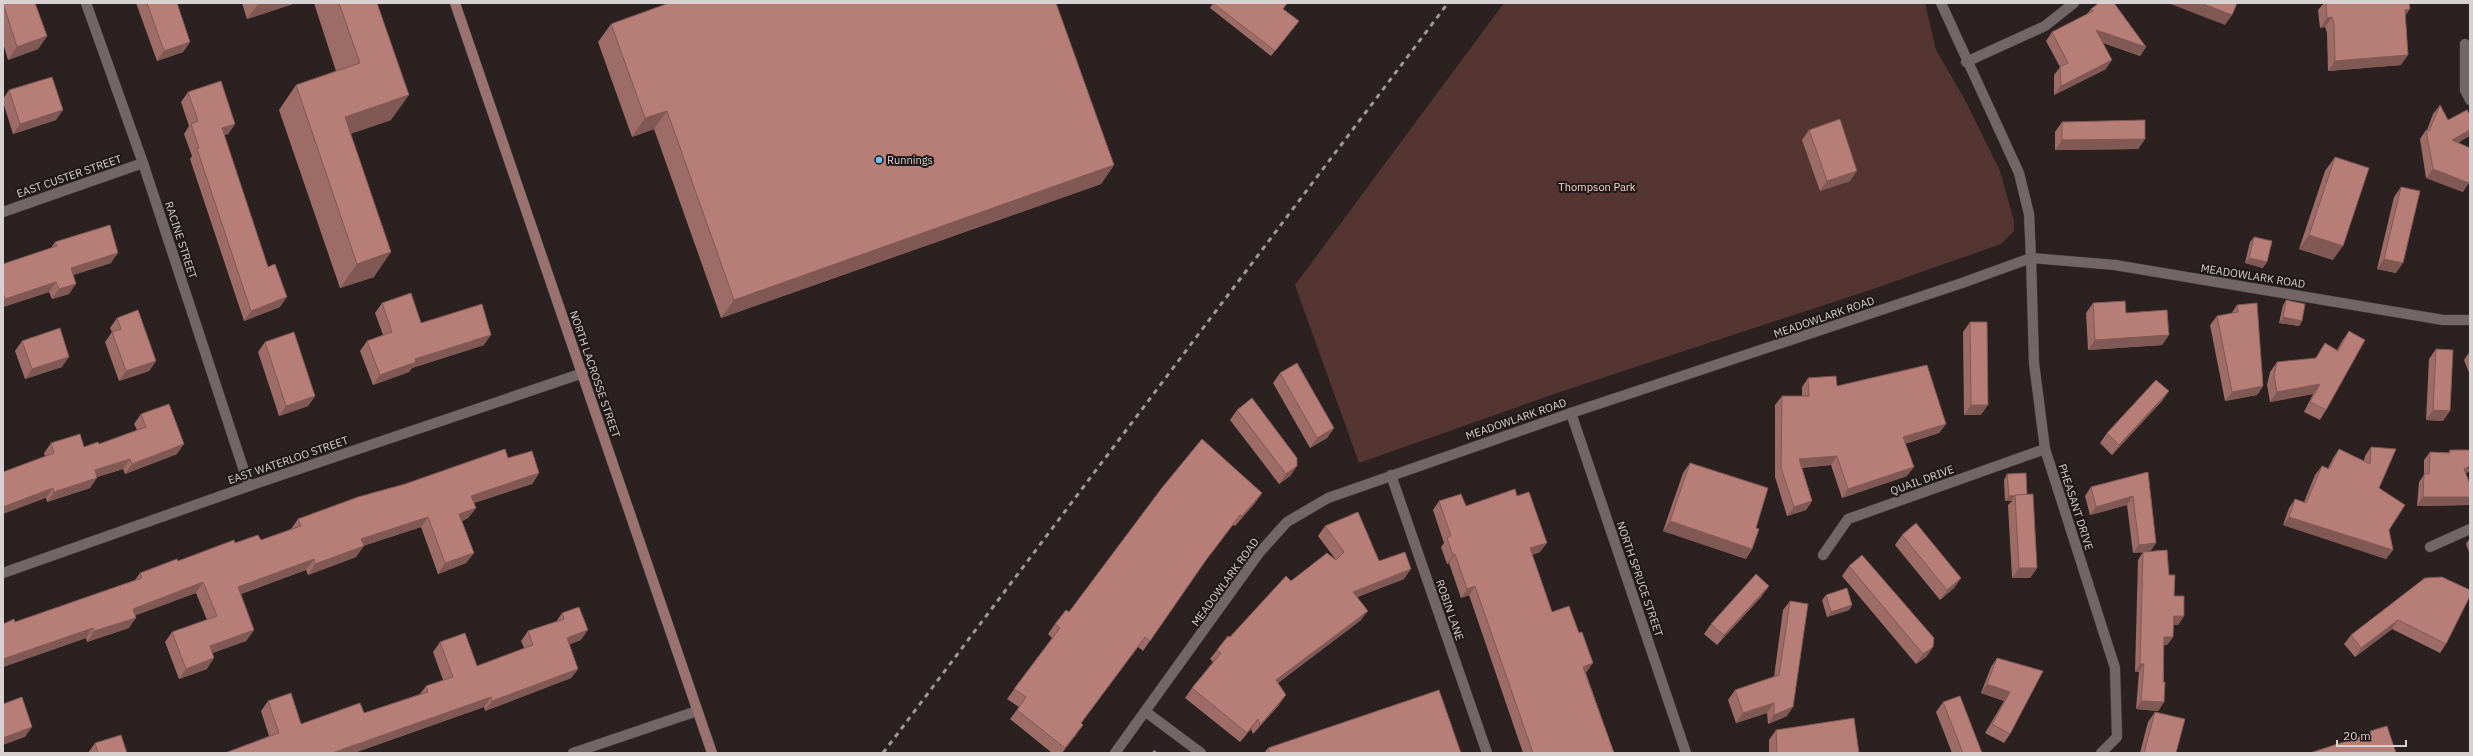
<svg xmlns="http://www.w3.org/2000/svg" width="2473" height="756" viewBox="0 0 2473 756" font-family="'IBM Plex Sans',sans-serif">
<rect width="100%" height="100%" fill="#2a2120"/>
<!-- green -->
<path fill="#553531" d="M1504,3H1925L1936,50L1964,98L2000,171L2014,221V231L2001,244L1876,288L1566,390L1359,463L1295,285Z"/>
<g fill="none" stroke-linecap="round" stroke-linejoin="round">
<defs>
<g id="street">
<path d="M86,3L143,163L249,486"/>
<path d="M2465,44V90L2470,100"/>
<path d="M1966,62L2045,26L2074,3"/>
<path d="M3,212L143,163"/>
<path d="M1571,413L1686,753"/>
<path d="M1391,475L1487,753"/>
<path d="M2430,547L2470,529"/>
<path d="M1823,555L1848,519L2045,449"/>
<path d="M3,573L249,486L583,373"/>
<path d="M1146,712L1201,753"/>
<path d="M573,753L697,711"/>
<path d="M1115,753L1259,553L1287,522L1328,498L1571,413L1962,283L2031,258L2029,214L2019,173L1941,3"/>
<path d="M2101,753L2117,737L2115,668L2045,449L2034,363L2031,258L2115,265L2443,320H2470"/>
</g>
<path id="secondary" d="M455,3L712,753"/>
</defs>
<!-- street casing -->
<use href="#street" stroke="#463e3e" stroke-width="11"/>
<!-- secondary casing -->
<use href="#secondary" stroke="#463e3e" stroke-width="11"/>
<!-- street -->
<use href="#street" stroke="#726766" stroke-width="10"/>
<!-- secondary -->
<use href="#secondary" stroke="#9a7370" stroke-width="10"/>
<!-- rail -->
<path stroke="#9f9898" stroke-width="3" stroke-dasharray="5 5" stroke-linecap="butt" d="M883,753L1448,3"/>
</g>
<!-- wall -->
<g fill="#9d6c67">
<path d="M3,3L47,36L38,49L8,60L3,43Z"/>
<path d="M136,3H177L190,42L183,52L157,61Z"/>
<path d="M242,3H296L247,19Z"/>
<path d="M314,3H377L391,120L350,134L374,277L340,288L279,110L296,85L336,71Z"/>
<path d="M1213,3H1288L1283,9L1299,21L1271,56L1210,8Z"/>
<path d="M2324,3H2409L2405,15L2401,65L2328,71L2327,33L2325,27L2320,28L2318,10Z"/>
<path d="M2091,9L2146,47L2140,56L2103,43L2106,69L2054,95V75L2060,67L2046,41L2052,32L2087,14Z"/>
<path d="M611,24L1114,165L1101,184L721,318L654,129L632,137L598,42Z"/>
<path d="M9,90L56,120L13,134L3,102V99Z"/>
<path d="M188,92L235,124L228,134L224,135L280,307L244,321L190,159L192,156L184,134L189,126L181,102Z"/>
<path d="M2440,105L2448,120L2470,115V135L2458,143L2463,192L2426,178L2420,139L2426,130H2427L2433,114Z"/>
<path d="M2062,122L2145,139L2138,149L2055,150V132Z"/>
<path d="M1809,130L1850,181L1820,191L1802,140Z"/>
<path d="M2335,157L2333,260L2299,249L2325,171Z"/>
<path d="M2401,187L2396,273L2377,269L2394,197Z"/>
<path d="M2254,237L2263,268L2245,263L2250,242Z"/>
<path d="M55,242L111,263L73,275L69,294L52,299L49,292L3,307V264L51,248Z"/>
<path d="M2286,300L2302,321L2299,326L2279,323L2283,305Z"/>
<path d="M382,303L421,323L484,345L412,368L409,372L373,385L360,351L367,341L383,335L375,313Z"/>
<path d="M2093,303L2126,313L2169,335L2162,345L2088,350L2086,313Z"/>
<path d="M2237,305L2263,386L2257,395L2225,401L2210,325L2217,316L2231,314Z"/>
<path d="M117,318L156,361L149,371L119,381L105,342L112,332L110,328Z"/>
<path d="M1970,322L1981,415H1964L1963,332Z"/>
<path d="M2349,331L2326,410L2320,420L2304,412L2313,394L2270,402L2267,385L2270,372L2277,362L2315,359L2325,343L2337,350L2342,341Z"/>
<path d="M22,341L62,367L25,379L15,351Z"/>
<path d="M265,342L315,396L308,406L279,416L258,352Z"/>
<path d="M2436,349L2443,421L2426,420L2429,359Z"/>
<path d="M2470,351V375L2464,360Z"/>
<path d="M1280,373L1334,428L1327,438L1310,448L1273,383Z"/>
<path d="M1808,378L1837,386L1946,424L1939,433L1905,444L1907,476L1842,498L1831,465L1802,468L1812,501L1806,510L1787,516L1775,477V405L1782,396H1802V387Z"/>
<path d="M2169,391L2162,401L2112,455L2100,443L2107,433Z"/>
<path d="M1237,410L1297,466L1290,476L1279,484L1230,420Z"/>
<path d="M141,414L177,454L125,474L123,469L97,477L90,488L47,502L46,498L45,456L44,453L51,443L84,447L99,444L137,430L134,424Z"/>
<path d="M2371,447L2379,488L2389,530L2393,550L2386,559L2283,525L2289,508L2295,499L2304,502L2315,475L2322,466L2328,468L2333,458L2339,449L2364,461L2365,456Z"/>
<path d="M2450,450H2470V471L2466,473L2469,505L2417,506L2419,482L2424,475V460L2430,452L2448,453Z"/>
<path d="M508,458L539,473L532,484L474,503L476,508L468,518L462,521L474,553L466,563L438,574L421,527L363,546L356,557L308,575L306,570L241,594L254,630L246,641L212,653L207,669L179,679L165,642L172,632L207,620L196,593L135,615L129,628L87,642L86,638L3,667V624L15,622L135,580L140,573L235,543L261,540L291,529L298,519Z"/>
<path d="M1690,463L1756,528L1752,549L1746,559L1663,531L1683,473Z"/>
<path d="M2148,472L2150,551L2169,575L2174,596L2184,616L2178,625H2173V637L2167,645H2164V702L2158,711L2136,709L2139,672H2135L2138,560L2143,552L2133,553L2127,505L2090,515L2085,496L2091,487Z"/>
<path d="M2007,474L2027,495L2037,568L2030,578H2012L2008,505L2012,501H2005L2004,480Z"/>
<path d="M1262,493L1255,503L1235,526L1233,525L1200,568L1143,651L1138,647L1081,723L1076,735L1062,753H1052L1010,719L1019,707L1007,699L1052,638L1048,634L1055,624L1069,612Z"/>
<path d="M1439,501L1466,506L1540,552L1532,555L1552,612L1586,673L1614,753H1523L1469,595L1461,598L1449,563L1447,564L1441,547L1444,543L1433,510Z"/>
<path d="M1325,526L1379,561L1404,579L1357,597L1361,620L1278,683L1279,705L1253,734L1251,729L1240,742L1185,698L1192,688L1213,662L1210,659L1217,650L1291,581L1336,560L1318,536Z"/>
<path d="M1902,535L1961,578L1954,588L1940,600L1895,545Z"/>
<path d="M2470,538V555L2466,544Z"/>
<path d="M1849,566L1933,647L1926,657L1916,664L1842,576Z"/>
<path d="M2425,578L2446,644L2440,653L2392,629L2355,657L2344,644L2351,635Z"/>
<path d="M1826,595L1852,605L1849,610L1827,617L1822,600Z"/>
<path d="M1762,596L1717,645L1704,634L1711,624Z"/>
<path d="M1790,601L1787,716L1768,724L1767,713L1736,723L1728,700L1735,690L1774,677L1783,610Z"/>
<path d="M562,613L581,640L569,644L578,669L571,678L485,711L484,707L354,753H225L269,736L261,711L268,701L301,724L364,713L420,694L426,686L443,680L433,652L440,642L477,666L524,648L521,641L528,631L556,622Z"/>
<path d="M1997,658L2043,671L2010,734L2004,743L1985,733L2004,701L1981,693L1991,667Z"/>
<path d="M1943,702L1982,753H1952L1936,712Z"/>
<path d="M2155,712L2176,753H2140L2148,722Z"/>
<path d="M1776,730L1859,753H1769V740Z"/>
<path d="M95,743L127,753H88Z"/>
<path d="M1268,748L1270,753H1264Z"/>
</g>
<!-- shaded-wall -->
<g fill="#805854">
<path d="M259,3H296L247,19Z"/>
<path d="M2168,3H2201L2232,15L2225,25Z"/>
<path d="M2410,9L2403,19L2405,10Z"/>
<path d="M2332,17L2325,27L2320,28L2327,18Z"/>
<path d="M2096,30L2146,47L2140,56L2090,38Z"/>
<path d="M47,36L38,49L8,60L17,47Z"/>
<path d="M190,42L183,52L157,61L164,51Z"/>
<path d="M2408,55L2401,65L2328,71L2335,61Z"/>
<path d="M2112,60L2106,69L2054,95L2061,86Z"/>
<path d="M409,95L391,120L327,142L345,117Z"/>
<path d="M63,110L56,120L13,134L20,124Z"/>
<path d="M667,111L654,129L632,137L645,118Z"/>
<path d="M235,124L228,134L215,138L222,128Z"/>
<path d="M2470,130V136L2445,149L2452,140Z"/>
<path d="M2145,139L2138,149L2055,150L2062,140Z"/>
<path d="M1114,165L1101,184L721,318L734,300Z"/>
<path d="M2433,169L2469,183L2463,192L2426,178Z"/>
<path d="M1857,171L1850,181L1820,191L1827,181Z"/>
<path d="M2309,235L2343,246L2333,260L2299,249Z"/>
<path d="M391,252L374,277L340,288L357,264Z"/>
<path d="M118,253L111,263L64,278L71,268Z"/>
<path d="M2249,258L2267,262L2263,268L2245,263Z"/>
<path d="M2384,259L2403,263L2396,273L2377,269Z"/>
<path d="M56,282L49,292L3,307V302L5,299Z"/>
<path d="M76,284L69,294L52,299L59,289Z"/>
<path d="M287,297L280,307L244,321L251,311Z"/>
<path d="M2283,317L2302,321L2299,326L2279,323Z"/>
<path d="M491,335L484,345L412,368L409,372L373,385L380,375L415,359Z"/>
<path d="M2169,335L2162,345L2088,350L2095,340Z"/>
<path d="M69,357L62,367L25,379L32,369Z"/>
<path d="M156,361L149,371L119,381L126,371Z"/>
<path d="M2320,384L2313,394L2270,402L2277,392Z"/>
<path d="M2263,386L2257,395L2225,401L2232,392Z"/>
<path d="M2169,391L2162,401L2112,455L2119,445Z"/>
<path d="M315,396L308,406L279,416L286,406Z"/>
<path d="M1971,405H1988L1981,415H1964Z"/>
<path d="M2433,410L2450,411L2443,421L2426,420Z"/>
<path d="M1946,424L1939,433L1896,446L1903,437Z"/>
<path d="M1334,428L1327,438L1310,448L1317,438Z"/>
<path d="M184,444L177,454L125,474L132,464Z"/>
<path d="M1837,456L1831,465L1793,468L1799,459Z"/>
<path d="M130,459L123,469L88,480L95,470Z"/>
<path d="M1297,466L1290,476L1279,484L1286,474Z"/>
<path d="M2470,466V471L2458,477L2464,469Z"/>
<path d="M1914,467L1907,476L1842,498L1848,489Z"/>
<path d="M539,473L532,484L464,506L471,496Z"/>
<path d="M97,478L90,488L47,502L54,492Z"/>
<path d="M53,488L46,498L3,514V507Z"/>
<path d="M1262,493L1255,503L1235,526L1242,516Z"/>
<path d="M2015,495L2012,501H2005L2009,496L2027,495Z"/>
<path d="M2133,496L2127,505L2090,515L2096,507Z"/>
<path d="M2423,497H2470V504L2469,505L2417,506Z"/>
<path d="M1812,501L1806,510L1787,516L1794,507Z"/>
<path d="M476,508L468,518L452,525L459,514Z"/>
<path d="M1240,515L1233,525L1199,570L1206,560Z"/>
<path d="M428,517L421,527L353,549L361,539Z"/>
<path d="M2289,517L2393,550L2386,559L2283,525Z"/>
<path d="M1670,521L1752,549L1746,559L1663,531Z"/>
<path d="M1547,543L1540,552L1523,558L1530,548Z"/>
<path d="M2156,543L2150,552L2133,553L2139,545Z"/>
<path d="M364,546L356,557L308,575L315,564Z"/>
<path d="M474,553L466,563L438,574L445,563Z"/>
<path d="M1455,554L1449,563L1447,564L1453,555Z"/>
<path d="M314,559L306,570L231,597L238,587Z"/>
<path d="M2019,568H2037L2030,578H2012Z"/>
<path d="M1411,569L1404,579L1347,601L1353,592Z"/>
<path d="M1961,578L1954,588L1940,600L1947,590Z"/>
<path d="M203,582L196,593L126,619L133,609Z"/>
<path d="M1475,586L1469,595L1461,598L1467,589Z"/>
<path d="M1769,586L1762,596L1717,645L1724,635Z"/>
<path d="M1852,605L1849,610L1827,617L1831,612Z"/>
<path d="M1368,611L1361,620L1269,689L1276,680Z"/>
<path d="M2174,616H2184L2178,625H2168Z"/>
<path d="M136,618L129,628L87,642L94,631Z"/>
<path d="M2398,620L2392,629L2355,657L2361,648Z"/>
<path d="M93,628L86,638L3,667V659Z"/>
<path d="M254,630L246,641L202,657L210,646Z"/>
<path d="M588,630L581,640L560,648L567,638Z"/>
<path d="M1145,637L1138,647L1074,733L1081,723Z"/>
<path d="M2164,637H2173L2167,645H2159Z"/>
<path d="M1933,647L1926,657L1916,664L1923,654Z"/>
<path d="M214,658L207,669L179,679L186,669Z"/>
<path d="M1593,663L1586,673L1577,676L1583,667Z"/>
<path d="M2140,664H2144L2139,672H2135Z"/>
<path d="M578,669L571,678L485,711L492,701Z"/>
<path d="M1987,684L2010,692L2004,701L1981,693Z"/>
<path d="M1286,695L1279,705L1253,734L1260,725Z"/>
<path d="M491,697L484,707L354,753H332Z"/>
<path d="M2141,701L2164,702L2158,711L2136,709Z"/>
<path d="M1774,703L1767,713L1736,723L1743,713Z"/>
<path d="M1793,707L1787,716L1768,724L1774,715Z"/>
<path d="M1258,719L1251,729L1240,742L1247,733Z"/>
<path d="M1083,725L1076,735L1061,753L1065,748Z"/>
<path d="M32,727L25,737L3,745V738Z"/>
</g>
<!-- building -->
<g fill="#b77e78" stroke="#805854">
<path d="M3,3H35L47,36L17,47Z"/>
<path d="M147,3H177L190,42L164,51Z"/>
<path d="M339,3H377L409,95L345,117L391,252L357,264L296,85L360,63Z"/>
<path d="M669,3H1056L1114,165L734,300L667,111L645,118L611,24Z"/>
<path d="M1213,3H1287L1283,9L1299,21L1275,51Z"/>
<path d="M2099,3H2114L2146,47L2096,30L2112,60L2061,86L2060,67L2068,63L2052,32L2093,11L2091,9Z"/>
<path d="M2201,3H2237L2232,15Z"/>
<path d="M2326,3H2409L2410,9L2405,10L2408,55L2335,61L2334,23L2332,17L2327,18Z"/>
<path d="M52,77L63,110L20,124L9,90Z"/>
<path d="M221,81L235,124L222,128L268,267L275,264L287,297L251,311L197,149L199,148L191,124L198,121L188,92Z"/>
<path d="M2440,105L2448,120L2467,110L2470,115V130L2452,140L2470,148V181L2469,183L2433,169L2426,130L2429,131Z"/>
<path d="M1840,119L1857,171L1827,181L1809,130Z"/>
<path d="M2145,120V139L2062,140V122Z"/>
<path d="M2335,157L2369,168L2343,246L2309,235Z"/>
<path d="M2401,187L2420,191L2403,263L2384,259Z"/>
<path d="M110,225L118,253L71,268L76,284L59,289L56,282L5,299L3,293V264L57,246L55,242Z"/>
<path d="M2254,237L2272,241L2267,262L2249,258Z"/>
<path d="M411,293L421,323L482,304L491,335L415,359L416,362L380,375L367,341L392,332L382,303Z"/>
<path d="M2286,300L2305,304L2302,321L2283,317Z"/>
<path d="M2125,301L2126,313L2167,310L2169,335L2095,340L2093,303Z"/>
<path d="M2257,303L2263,386L2232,392L2217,316L2238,312L2237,305Z"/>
<path d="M138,310L156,361L126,371L112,332L121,329L117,318Z"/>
<path d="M1970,322H1987L1988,405H1971Z"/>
<path d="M60,328L69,357L32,369L22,341Z"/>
<path d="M2349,331L2365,340L2326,410L2310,402L2320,384L2277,392L2274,376L2277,362L2316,358L2325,343L2338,351Z"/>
<path d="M294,332L315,396L286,406L265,342Z"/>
<path d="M2436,349L2453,350L2450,411L2433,410Z"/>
<path d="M1297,363L1334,428L1317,438L1280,373Z"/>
<path d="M1927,365L1946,424L1903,437L1914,467L1848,489L1837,456L1799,459L1812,501L1794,507L1781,468L1782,396H1809L1808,378L1836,376L1837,386Z"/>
<path d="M2156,380L2169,391L2119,445L2107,433Z"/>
<path d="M1252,398L1297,458V466L1286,474L1237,410Z"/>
<path d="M169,404L184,444L132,464L130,459L95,470L97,478L54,492L53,488L3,507V472L54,453L51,443L80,434L84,447L98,442L99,444L146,427L141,414Z"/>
<path d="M1202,439L1262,493L1242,516L1240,515L1206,560L1150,641L1145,637L1081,723L1083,725L1065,748L1017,710L1026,697L1014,689L1060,628L1055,624L1066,610L1069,612L1161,489Z"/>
<path d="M2371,447L2396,449L2379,488L2405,505L2389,530L2393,550L2289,517L2295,499L2306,503L2322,466L2329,469L2339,449L2370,464Z"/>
<path d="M505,449L508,458L532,451L539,473L471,496L476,508L459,514L474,553L445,563L428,517L361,539L364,546L315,564L314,559L238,587L254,630L210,646L214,658L186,669L172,632L217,616L203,582L133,609L136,618L94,631L93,628L3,659V624L14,619L15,622L142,578L140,573L177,559L178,561L234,540L235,543L258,535L261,540L301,526L298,519L358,497L405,484Z"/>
<path d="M2450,450H2470V466L2464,469L2470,484V497H2423L2424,474H2429L2430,452L2450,453Z"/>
<path d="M1690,463L1768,488L1756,528L1759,529L1752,549L1670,521Z"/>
<path d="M2148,472L2156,543L2139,545L2133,496L2096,507L2091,487Z"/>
<path d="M2026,473L2027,495L2009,496L2007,474Z"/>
<path d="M1515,489L1517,496L1529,492L1547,543L1530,548L1552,612L1569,606L1579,633L1582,632L1593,663L1583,667L1614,753H1533L1475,586L1467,589L1455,554L1453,555L1447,538L1451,536L1439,501L1461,494L1466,506Z"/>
<path d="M2033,494L2037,568H2019L2015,495Z"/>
<path d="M1358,512L1379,561L1405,552L1411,569L1353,592L1368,611L1276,680L1286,695L1260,725L1258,719L1247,733L1192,688L1221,653L1217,650L1228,636L1230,637L1286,576L1291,581L1327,553L1336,560L1344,552L1325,526Z"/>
<path d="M1916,523L1961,578L1947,590L1902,535Z"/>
<path d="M2167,550L2169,575H2175L2174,596H2184V616H2174L2173,637H2164L2163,682H2165L2164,702L2141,701L2144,664H2140L2143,552Z"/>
<path d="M1862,555L1934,638L1933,647L1923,654L1849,566Z"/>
<path d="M1756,574L1769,586L1724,635L1711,624Z"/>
<path d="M2442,577L2470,590V596L2446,644L2398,620L2361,648L2351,635L2425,578Z"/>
<path d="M1847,588L1852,605L1831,612L1826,595Z"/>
<path d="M1790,601L1808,604L1793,707L1774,715V703L1743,713L1735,690L1779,675Z"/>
<path d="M579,607L588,630L567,638L578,669L492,701L491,697L332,753H225L279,733L268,701L291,693L301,724L360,703L364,713L428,692L426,686L453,677L440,642L465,633L477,666L533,645L528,631L564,619L562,613Z"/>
<path d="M1997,658L2043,671L2010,734L1992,724L2010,692L1987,684Z"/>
<path d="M1439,690L1461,753H1270L1268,748Z"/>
<path d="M1960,696L1982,753H1963L1943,702Z"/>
<path d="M22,697L32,727L3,738V704Z"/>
<path d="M2155,712L2185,719L2176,753H2144Z"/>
<path d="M1854,718L1859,753H1777L1776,730Z"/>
<path d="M2387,726L2396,753H2310L2371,733L2370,731Z"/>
<path d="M121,735L127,753H98L95,743Z"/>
<path d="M1154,750L1158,753H1152Z"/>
</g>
<!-- markers -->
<circle fill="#6dc2f3" stroke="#201817" stroke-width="1.5" cx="879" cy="160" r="4"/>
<g text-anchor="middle" stroke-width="4" stroke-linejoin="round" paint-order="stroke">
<!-- poi labels -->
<g font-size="11" fill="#d8d1d1" stroke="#201817" text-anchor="start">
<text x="887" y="164">Runnings</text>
</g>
<!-- street labels -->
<g font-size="11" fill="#d8d1d1" stroke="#201817">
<text transform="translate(69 176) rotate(-19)" y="4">EAST CUSTER STREET</text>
<text transform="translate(181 240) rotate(72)" y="4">RACINE STREET</text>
<text transform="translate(2253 276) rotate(9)" y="4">MEADOWLARK ROAD</text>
<text transform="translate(1824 317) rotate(-19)" y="4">MEADOWLARK ROAD</text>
<text transform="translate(595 374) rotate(71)" y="4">NORTH LACROSSE STREET</text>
<text transform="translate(1516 419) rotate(-19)" y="4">MEADOWLARK ROAD</text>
<text transform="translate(288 460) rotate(-19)" y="4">EAST WATERLOO STREET</text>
<text transform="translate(1922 480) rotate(-20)" y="4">QUAIL DRIVE</text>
<text transform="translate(2076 507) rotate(72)" y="4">PHEASANT DRIVE</text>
<text transform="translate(1640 579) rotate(71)" y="4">NORTH SPRUCE STREET</text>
<text transform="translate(1225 582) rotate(-54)" y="4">MEADOWLARK ROAD</text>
<text transform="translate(1450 610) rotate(71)" y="4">ROBIN LANE</text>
</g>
<!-- park labels -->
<g font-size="11" fill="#f9d6d1" stroke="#201817">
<text x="1597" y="191">Thompson Park</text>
</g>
</g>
<!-- border -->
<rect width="2473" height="756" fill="none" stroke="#d8d1d1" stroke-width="8"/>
<!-- scale -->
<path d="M2337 740v6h69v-6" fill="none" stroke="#d8d1d1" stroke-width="2"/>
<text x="2343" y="740" font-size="12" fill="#d8d1d1" stroke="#201817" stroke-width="3" paint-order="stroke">20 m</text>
</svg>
